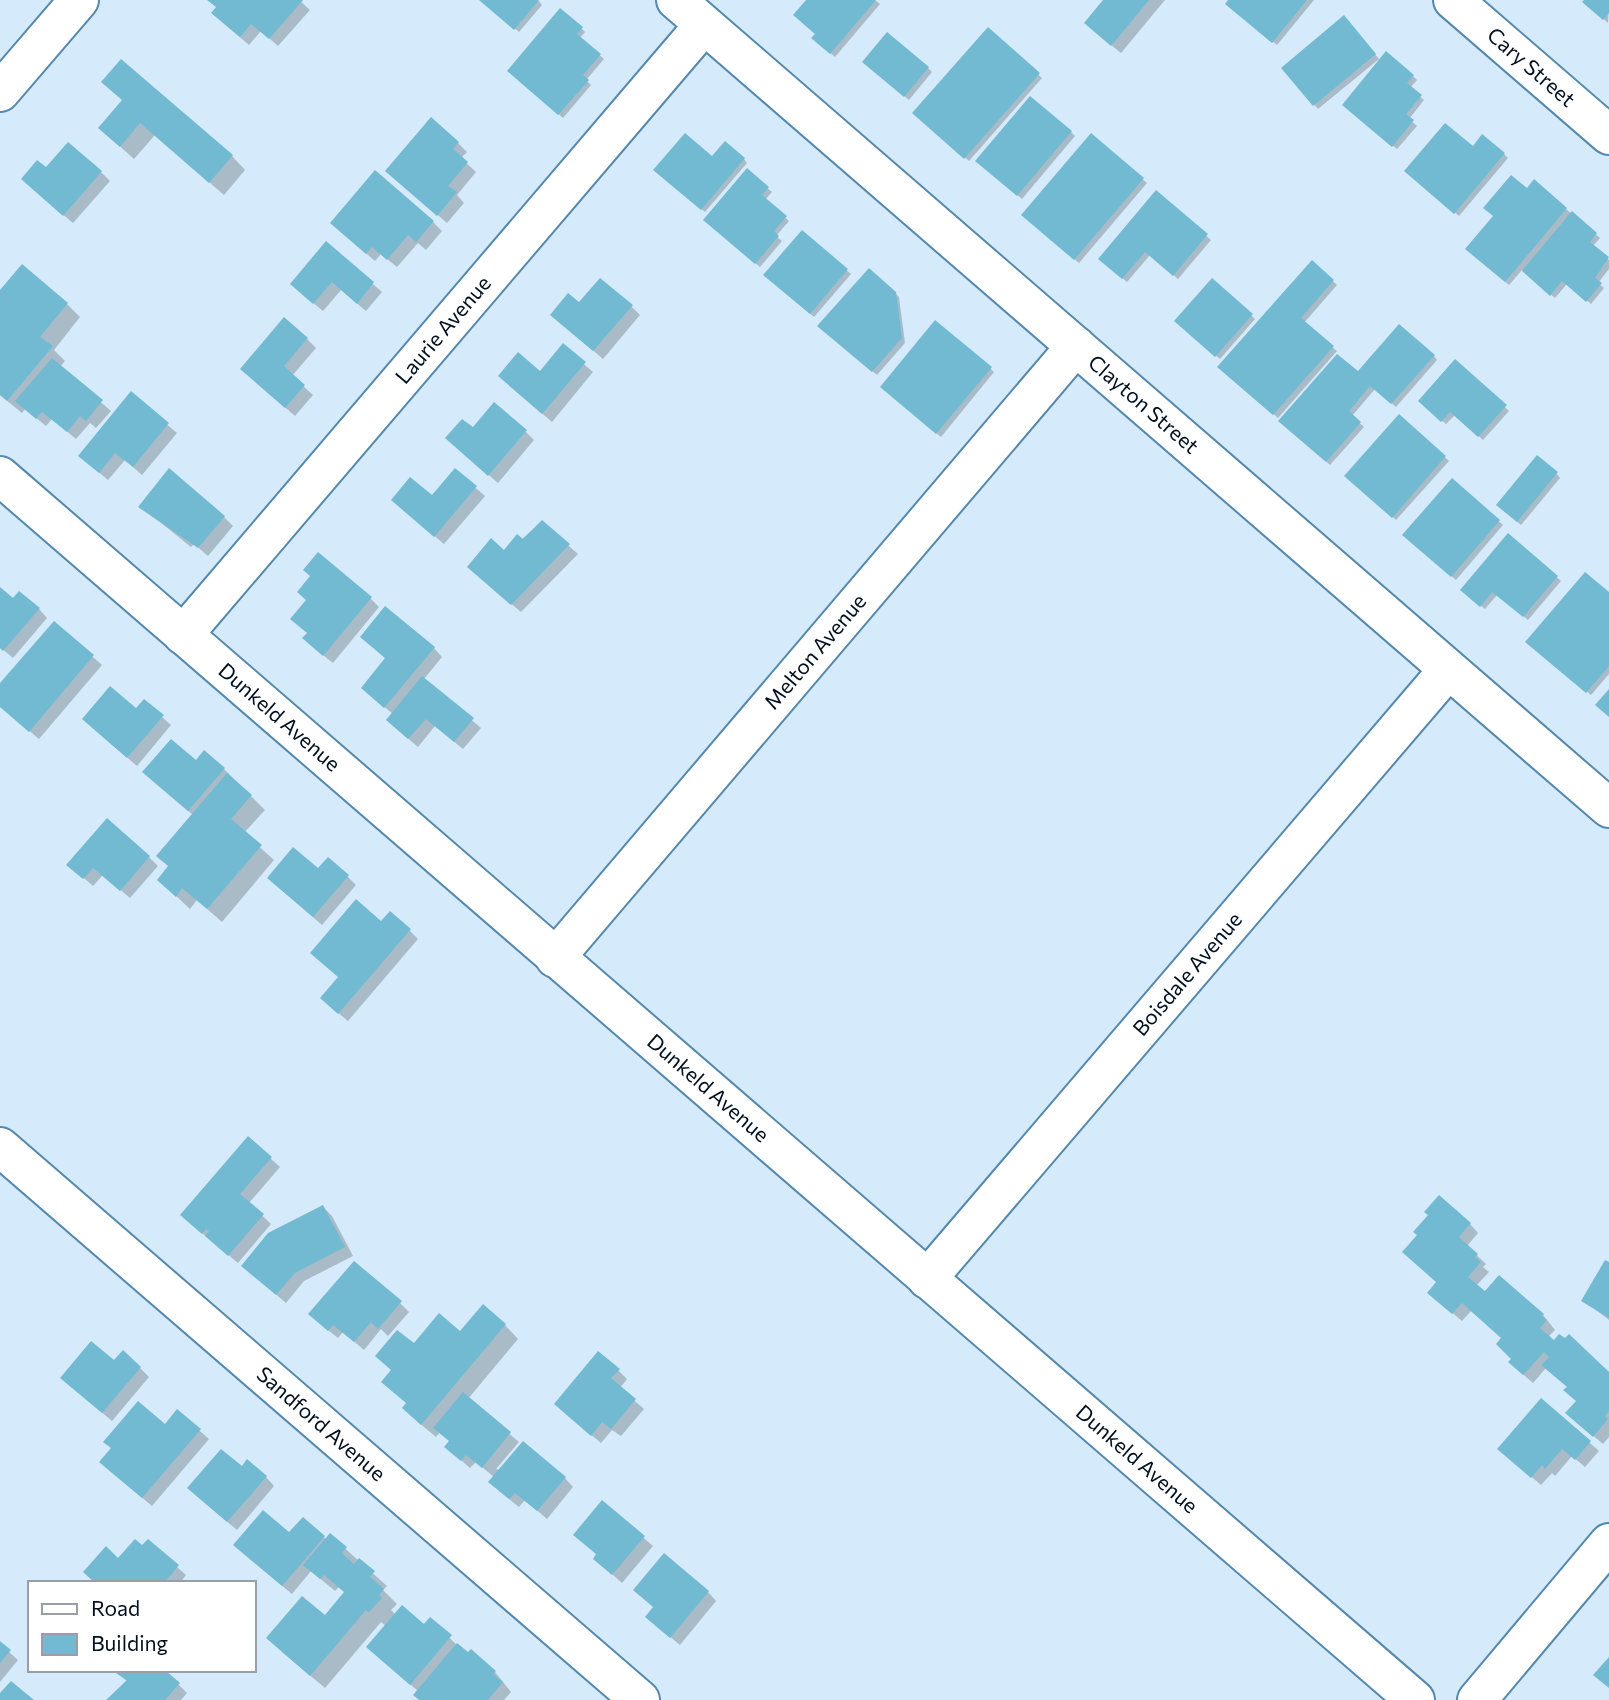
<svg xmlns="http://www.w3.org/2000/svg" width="1609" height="1700" viewBox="0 0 1609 1700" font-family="Commissioner,sans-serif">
<rect width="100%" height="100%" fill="#d5eafb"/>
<!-- shadow -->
<g fill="#0003">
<path d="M209,0H299L310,10L278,46L261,31L249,45L222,22L218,8Z"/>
<path d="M481,0H538L542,5L519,32Z"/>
<path d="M808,0H875L880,4L835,57L817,42Z"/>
<path d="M1105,0H1165L1121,53L1095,32Z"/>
<path d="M1230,0H1314L1277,45L1231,8Z"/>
<path d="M1587,0H1609L1608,23L1585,2Z"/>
<path d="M1348,22L1379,59L1318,109L1284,68Z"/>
<path d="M581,28L585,32L580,38L604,59L586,80L591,85L563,118L513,75Z"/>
<path d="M988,29L1042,78L969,161L918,117Z"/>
<path d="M869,66L928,68L932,72L909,100Z"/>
<path d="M1413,76L1417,80L1410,88L1424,100L1409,119L1417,126L1397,149L1348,109Z"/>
<path d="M123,101L232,156L245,170L224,195L155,135L134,159L114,141Z"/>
<path d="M1071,132L1075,136L1022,199L981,165Z"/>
<path d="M1091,135L1147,183L1079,263L1027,219Z"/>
<path d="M458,143L467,152L461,158L476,172L457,195L464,203L447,223L396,179Z"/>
<path d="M1504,154L1508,158L1459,216L1410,175Z"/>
<path d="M744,159L747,163L705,212L659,173Z"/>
<path d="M46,170L101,172L110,181L73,223L32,188Z"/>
<path d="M747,171L772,192L765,200L789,221L776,236L782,241L760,267L710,224Z"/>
<path d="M1527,190L1566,209L1600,238L1593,246L1609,260V269L1598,283L1604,288L1591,304L1567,284L1555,298L1522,270L1509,285L1471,253Z"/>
<path d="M1156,193L1211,240L1178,279L1150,255L1127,282L1104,263Z"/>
<path d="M433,222L442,231L426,250L418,243L397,267L381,254L375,261L341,232Z"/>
<path d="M802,232L851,274L814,317L769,279Z"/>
<path d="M326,243L382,292L366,311L341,290L323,311L301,293Z"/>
<path d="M1312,262L1337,285L1304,323L1337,351L1278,418L1220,367Z"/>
<path d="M1212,280L1255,319L1220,359L1176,321Z"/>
<path d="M0,293L67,304L80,317L54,350L65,361L60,367L111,411L96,428L90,423L76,439L52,419L46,426L25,409L22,413L0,395Z"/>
<path d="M895,293L899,297L905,343L877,375L823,330Z"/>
<path d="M579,304L631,306L640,315L603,359L561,323Z"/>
<path d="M307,339L316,348L292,376L313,395L295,416L251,378Z"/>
<path d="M563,346L593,372L552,422L509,385L540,373Z"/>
<path d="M1434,356L1437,360L1396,407L1375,389L1352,416L1364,427L1330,465L1281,421L1358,374Z"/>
<path d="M1455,362L1509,411L1483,440L1455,415L1446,424L1420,401Z"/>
<path d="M990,368L994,372L941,437L886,391Z"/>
<path d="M131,394L177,433L142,475L125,460L108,480L89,464Z"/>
<path d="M1399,416L1449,461L1396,520L1346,476Z"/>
<path d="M473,430L525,431L534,440L498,483L456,447Z"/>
<path d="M455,470L485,496L444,544L402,509L432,498Z"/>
<path d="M1557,474L1560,478L1521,525L1502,509Z"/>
<path d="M1452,480L1503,525L1456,580L1408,539Z"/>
<path d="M140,506L224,517L233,526L208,556L194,544L191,547Z"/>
<path d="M542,522L578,554L521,612L478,576Z"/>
<path d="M1508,536L1561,581L1528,620L1497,595L1485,609L1466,594Z"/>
<path d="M0,589L13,601L39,609L47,618L13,658L0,647Z"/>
<path d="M1609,594V674L1591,695L1532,646Z"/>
<path d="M370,598L379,607L333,663L313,647L308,634Z"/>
<path d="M54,623L102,665L39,739L0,706V686Z"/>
<path d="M362,637L434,648L442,657L424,679L481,728L463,749L435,726L418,747L397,729L393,714L372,697L386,659Z"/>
<path d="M136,711L162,717L171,725L137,766L93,728Z"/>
<path d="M196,763L224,769L265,810L244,833L274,860L222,922L197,900L190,909L159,880L170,867L193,815L153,781Z"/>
<path d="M149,857L158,866L130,898L103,875L93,886L69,865Z"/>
<path d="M318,871L347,876L356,885L322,925L278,887Z"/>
<path d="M381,923L409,930L418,939L348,1021L331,1007Z"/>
<path d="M248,1138L280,1167L249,1203L271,1224L238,1263L191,1224Z"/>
<path d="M323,1207L332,1216L353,1256L304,1281L286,1303L252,1274Z"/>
<path d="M1470,1224L1478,1233L1467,1246L1486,1264L1483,1267L1489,1272L1476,1286L1485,1294L1543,1315L1555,1330L1548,1337L1554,1342L1565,1341L1569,1336L1609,1372V1437L1603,1444L1577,1422L1578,1402L1568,1387L1546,1368L1533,1383L1519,1371L1503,1339L1471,1311L1462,1321L1438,1301V1283L1413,1261Z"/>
<path d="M1609,1264V1320L1583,1300Z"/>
<path d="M400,1303L409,1312L388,1336L381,1329L364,1350L343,1332L338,1338L319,1323Z"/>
<path d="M505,1325L518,1339L468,1399L519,1442L496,1469L565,1478L573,1487L547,1519L525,1500L519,1507L499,1491L494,1477L476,1462L470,1468L455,1455L450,1441L440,1432L436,1437L418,1422L408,1404L414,1345Z"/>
<path d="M114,1363L140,1368L149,1377L112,1421L72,1387Z"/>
<path d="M618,1370L627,1379L620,1388L644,1409L621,1436L612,1430L601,1443L565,1413Z"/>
<path d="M1541,1400L1599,1451L1585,1467L1572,1456L1555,1476L1552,1473L1541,1485L1508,1457Z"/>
<path d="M177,1411L209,1439L152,1506L110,1471L113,1448L165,1426Z"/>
<path d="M242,1469L266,1477L274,1486L237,1530L198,1497Z"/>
<path d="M603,1503L653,1546L622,1583L604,1567L597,1555Z"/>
<path d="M303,1519L327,1540L331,1536L387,1586L383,1590L397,1604L391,1610L396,1615L424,1626L430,1619L459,1647L495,1672L511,1692L504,1700H421L418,1691L377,1656L386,1626L381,1622L325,1688L282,1652L325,1617L346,1593L339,1587L335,1591L311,1571L292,1594L244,1554L290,1534Z"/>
<path d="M177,1567L186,1575L180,1583H96Z"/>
<path d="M708,1592L716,1601L680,1645L657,1626L655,1608Z"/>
<path d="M0,1644L18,1660L0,1682Z"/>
<path d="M113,1670L178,1684L187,1693L181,1700H111L128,1682Z"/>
</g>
<!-- building -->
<g fill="#72bad2">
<path d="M207,0H303L269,39L251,24L240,37L211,13L216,7Z"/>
<path d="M479,0H539L514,30Z"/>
<path d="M806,0H876L830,54L811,38L815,34L793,15Z"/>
<path d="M1103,0H1149L1111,46L1084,23Z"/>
<path d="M1228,0H1307L1272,43L1225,4Z"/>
<path d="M1584,0H1609V13L1603,20L1582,2Z"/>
<path d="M560,8L583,27L577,34L601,54L583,75L589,80L558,115L507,71Z"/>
<path d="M1344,15L1376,54L1313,106L1281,68Z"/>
<path d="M988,27L1040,73L964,159L912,113Z"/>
<path d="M887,32L929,67L904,97L862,62Z"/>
<path d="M1386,51L1414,75L1407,83L1422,95L1406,114L1414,120L1392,147L1342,105Z"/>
<path d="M121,59L233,155L209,183L140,123L120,147L98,128L122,100L101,82Z"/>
<path d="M1030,96L1072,131L1017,196L975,161Z"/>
<path d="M431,117L459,142L453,149L468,162L448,186L457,192L437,216L385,171Z"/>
<path d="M1445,123L1473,146L1482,134L1505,153L1454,214L1404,171Z"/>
<path d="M685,133L712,156L725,141L745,158L701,210L653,170Z"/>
<path d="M1091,133L1144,178L1074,260L1021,215Z"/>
<path d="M68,142L102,171L63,216L21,179L37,160L46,167Z"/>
<path d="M747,168L769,187L762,195L787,216L774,231L779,236L755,264L703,220Z"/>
<path d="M375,170L434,221L416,242L408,235L387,260L372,247L366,254L330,223Z"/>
<path d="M1511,175L1527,188L1534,179L1567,208L1505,282L1465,249L1493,216L1483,208Z"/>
<path d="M1156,190L1208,234L1173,276L1145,252L1122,279L1098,259Z"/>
<path d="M1572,211L1597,233L1590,242L1609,257L1595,278L1602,283L1586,302L1562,281L1550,296L1522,271Z"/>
<path d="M802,230L848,269L810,314L763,275Z"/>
<path d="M326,241L374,282L357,304L332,282L313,304L290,284Z"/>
<path d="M1312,260L1334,280L1301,318L1334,346L1273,415L1217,367Z"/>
<path d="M22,264L68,303L40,337L53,346L7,401L0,395V290Z"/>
<path d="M869,268L896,292L902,338L872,372L817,326Z"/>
<path d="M600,278L633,305L593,351L550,315L568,293L579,302Z"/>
<path d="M1212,278L1253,314L1215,357L1174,321Z"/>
<path d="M284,317L308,338L284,366L305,385L285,408L240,369Z"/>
<path d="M935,320L992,367L936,434L880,387Z"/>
<path d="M1399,324L1435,355L1391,404L1370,386L1349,411L1361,422L1326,462L1278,421L1337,354L1358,371Z"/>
<path d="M563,343L586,362L542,414L498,376L518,352L540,371Z"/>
<path d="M52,358L103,400L86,421L80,416L67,432L42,412L36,419L15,401Z"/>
<path d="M1455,359L1507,405L1478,437L1450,412L1441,422L1418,401Z"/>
<path d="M131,391L169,423L133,467L115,453L99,473L78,456Z"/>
<path d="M494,402L527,430L488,476L445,438L462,419L473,427Z"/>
<path d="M1399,414L1446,456L1392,518L1344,476Z"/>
<path d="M1537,455L1558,472L1517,522L1496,505Z"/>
<path d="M169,468L225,516L198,548L138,507Z"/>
<path d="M455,468L477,486L434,537L391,500L410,477L432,495Z"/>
<path d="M1452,478L1500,520L1451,577L1402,535Z"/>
<path d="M542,520L570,544L511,605L467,567L491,538L504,550L517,534L523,539Z"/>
<path d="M1508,533L1558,576L1523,617L1492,592L1480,607L1460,590Z"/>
<path d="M318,552L372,597L323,656L302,638L307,633L290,619L306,600L297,592L310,576L303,570Z"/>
<path d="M1585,572L1609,592V666L1586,693L1525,642Z"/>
<path d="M0,587L13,598L19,591L40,608L3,651L0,648Z"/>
<path d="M385,606L435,647L384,708L361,688L385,658L360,637Z"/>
<path d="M54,621L94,655L29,732L0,707V683Z"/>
<path d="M422,676L474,718L454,742L426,719L408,739L386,720Z"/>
<path d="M110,686L136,708L144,699L164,715L127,758L82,719Z"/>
<path d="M1609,689V717L1595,705Z"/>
<path d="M171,739L196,760L204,750L225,768L188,811L142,772Z"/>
<path d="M227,773L252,795L231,819L262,845L207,909L182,888L176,897L157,880L168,866L156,856Z"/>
<path d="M107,818L150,856L120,891L93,868L83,879L66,865Z"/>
<path d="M293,847L318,868L328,857L349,875L313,917L267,878Z"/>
<path d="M356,899L381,921L390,911L411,929L338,1014L320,998L338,977L310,953Z"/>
<path d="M248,1136L272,1157L240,1194L264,1214L228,1256L205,1236L209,1231L206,1229L202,1234L180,1215Z"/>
<path d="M1439,1195L1471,1223L1459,1237L1478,1254L1475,1257L1481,1262L1468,1277L1485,1291L1499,1275L1544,1314L1542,1316L1547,1320L1540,1328L1554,1340L1559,1334L1565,1338L1569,1334L1609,1372V1411L1605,1416L1608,1419L1593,1437L1565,1413L1576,1401L1563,1390L1567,1387L1541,1365L1549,1357L1544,1352L1523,1375L1508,1362L1511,1359L1496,1344L1501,1338L1462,1303L1452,1314L1427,1293L1436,1282L1402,1252L1417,1235L1413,1232L1428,1215L1424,1212Z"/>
<path d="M323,1205L345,1247L295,1273L276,1295L241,1266L268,1233Z"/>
<path d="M1605,1260L1609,1262V1318L1581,1301Z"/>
<path d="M354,1261L402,1301L378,1329L371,1322L354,1342L333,1325L328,1331L308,1314Z"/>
<path d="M483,1304L506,1324L421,1425L402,1408L406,1403L381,1382L391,1370L375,1356L397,1330L414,1343L439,1313L460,1331Z"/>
<path d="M91,1341L114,1360L123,1350L141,1367L102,1413L60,1378Z"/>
<path d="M598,1351L620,1369L611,1378L636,1399L611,1429L602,1422L591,1436L554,1404Z"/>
<path d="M463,1392L511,1432L482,1468L466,1455L461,1461L444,1447L449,1441L433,1428Z"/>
<path d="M1541,1398L1591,1441L1575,1460L1562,1449L1545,1469L1542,1465L1531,1478L1497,1449Z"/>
<path d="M138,1401L165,1424L177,1409L201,1429L142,1498L99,1462L111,1448L103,1442Z"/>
<path d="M523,1441L566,1477L537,1511L515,1493L509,1499L488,1482Z"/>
<path d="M221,1449L242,1466L247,1459L267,1476L227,1522L187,1488Z"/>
<path d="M602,1500L645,1536L612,1575L593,1559L596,1554L573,1535Z"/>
<path d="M263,1510L289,1532L303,1517L325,1536L282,1586L233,1545Z"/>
<path d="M330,1533L347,1547L342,1553L354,1564L359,1558L375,1571L370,1577L384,1589L379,1595L382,1598L369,1612L366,1610L310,1676L266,1638L302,1596L325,1615L344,1592L324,1575L320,1579L303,1565Z"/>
<path d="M135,1539L142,1545L148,1539L179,1565L164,1583H95L83,1572L106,1546L118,1558Z"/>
<path d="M664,1553L709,1591L670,1638L645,1617L653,1607L633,1590Z"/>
<path d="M402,1605L424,1624L430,1617L452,1635L410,1685L366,1647Z"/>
<path d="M0,1641L11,1650L0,1663Z"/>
<path d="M457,1643L468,1652L471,1649L496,1671L493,1674L503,1682L488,1700H419L413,1695Z"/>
<path d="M1609,1657V1688L1593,1675Z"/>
<path d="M111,1670H165L180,1683L165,1700H106L127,1680Z"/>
<path d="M11,1681L34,1700H0V1693Z"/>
</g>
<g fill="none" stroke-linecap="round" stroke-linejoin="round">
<defs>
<g id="minor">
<path id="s1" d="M676,0L1609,808"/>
<path id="s2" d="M1453,0L1609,135"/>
<path d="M0,92L79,0"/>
<path id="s3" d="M0,476L1415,1700"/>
<path id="s4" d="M183,635L704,25"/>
<path id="s5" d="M555,958L1076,346"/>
<path id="s6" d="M0,1147L640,1700"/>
<path id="s7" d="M927,1279L1448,670"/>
<path d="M1477,1700L1609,1543"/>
</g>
</defs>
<!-- minor casing -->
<use href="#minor" stroke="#5488ad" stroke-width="42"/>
<!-- minor -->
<use href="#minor" stroke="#fff" stroke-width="38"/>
</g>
<g text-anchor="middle" stroke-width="7" stroke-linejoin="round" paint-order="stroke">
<!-- street labels -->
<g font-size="21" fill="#000f1d" stroke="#fff">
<text dy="7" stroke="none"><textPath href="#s2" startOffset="103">Cary Street</textPath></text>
<text dy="7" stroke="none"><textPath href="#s4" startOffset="401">Laurie Avenue</textPath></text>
<text dy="7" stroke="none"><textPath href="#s1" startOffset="618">Clayton Street</textPath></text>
<text dy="7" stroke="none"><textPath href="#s5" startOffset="402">Melton Avenue</textPath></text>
<text dy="7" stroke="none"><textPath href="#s3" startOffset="369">Dunkeld Avenue</textPath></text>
<text dy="7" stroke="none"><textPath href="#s7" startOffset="401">Boisdale Avenue</textPath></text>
<text dy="7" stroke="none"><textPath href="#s3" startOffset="936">Dunkeld Avenue</textPath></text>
<text dy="7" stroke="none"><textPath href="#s6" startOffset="424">Sandford Avenue</textPath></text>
<text dy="7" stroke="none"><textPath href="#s3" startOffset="1503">Dunkeld Avenue</textPath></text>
</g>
</g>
<!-- legend -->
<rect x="28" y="1581" width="228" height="91" fill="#ffffff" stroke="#999fa5" stroke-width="2"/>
<rect x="42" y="1604" width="35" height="10" fill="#ffffff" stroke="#999fa5" stroke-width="2"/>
<text x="91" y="1616" font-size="21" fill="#000f1d">Road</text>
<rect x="42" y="1634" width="35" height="21" fill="#72bad2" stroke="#999fa5" stroke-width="2"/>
<text x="91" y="1651" font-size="21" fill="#000f1d">Building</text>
</svg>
